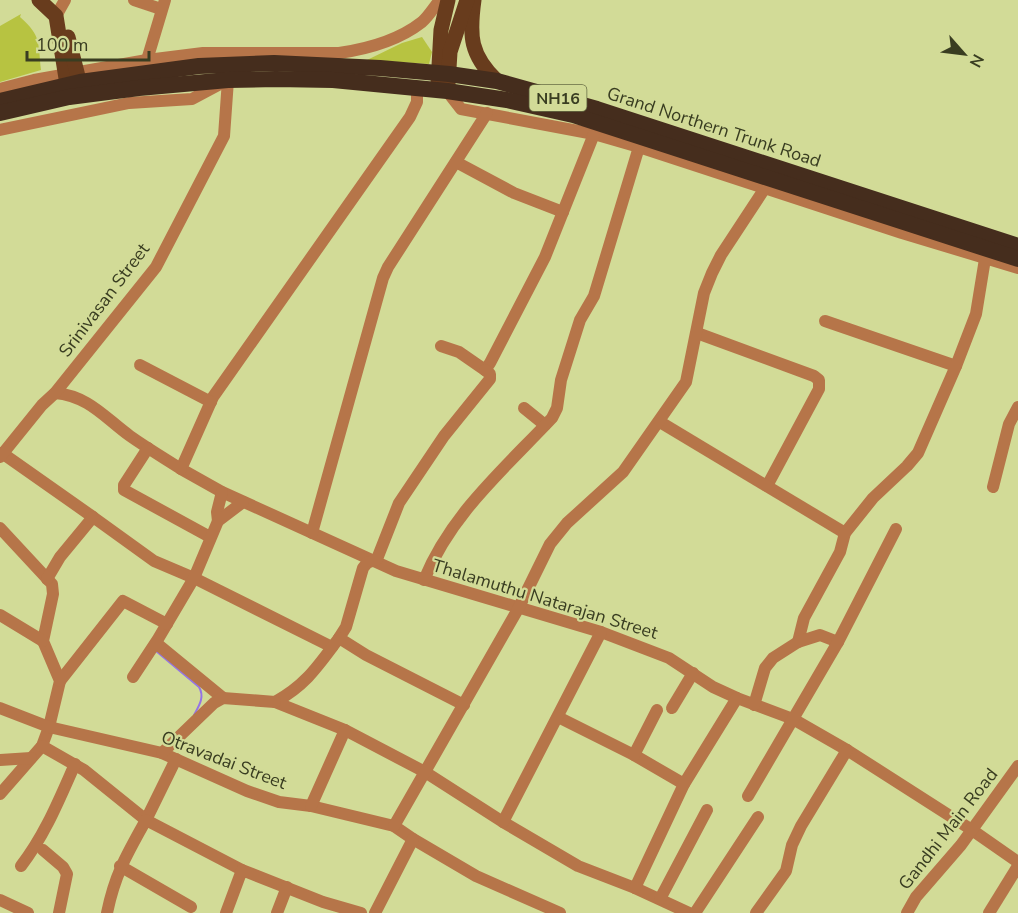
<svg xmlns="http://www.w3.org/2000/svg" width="1018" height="913" viewBox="0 0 1018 913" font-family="'Nunito Sans',sans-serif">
<rect width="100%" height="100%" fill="#d2db97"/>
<!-- green -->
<g fill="#b7c341">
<path d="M21,14L20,17C42,36 38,44 41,70L0,82V26Z"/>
<path d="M422,37L432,52L429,64L367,60L402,43Z"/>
</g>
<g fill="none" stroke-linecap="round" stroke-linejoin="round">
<!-- stream -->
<path stroke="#9574e5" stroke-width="2" d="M156,651L199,687C205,697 199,706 194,715"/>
<!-- minor -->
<g stroke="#b67549" stroke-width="12">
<path d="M134,0L161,9"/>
<path d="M56,16L65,0"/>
<path d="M147,60L165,0"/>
<path d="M0,89L34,80L147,60L203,53H339C367,49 399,40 422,22C429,16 434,7 440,0"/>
<path d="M417,89V102L410,117L213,397L181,469L222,492L396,571L601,632L669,658L713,687L737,698L793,719L847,750L972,830L1018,862"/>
<path d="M447,91L461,109L594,134L639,147L902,233L1018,268"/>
<path d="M0,130L129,103L192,99L222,83"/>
<path d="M456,162L514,193L563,212"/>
<path d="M825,321L956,366"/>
<path d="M697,333L814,376L819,380V389L767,486"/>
<path d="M441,346L459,352L485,370L490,363L545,257L594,134"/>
<path d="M140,365L211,402"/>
<path d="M55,393C89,396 105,418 130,436C147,448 164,458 181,469"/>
<path d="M524,408L545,425"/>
<path d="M660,422L845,533"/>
<path d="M148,448L124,485V490L210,537"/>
<path d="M2,453L93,517"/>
<path d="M0,457L42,405L55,393L156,267L224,136L228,80"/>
<path d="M993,487L1009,424L1018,407"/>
<path d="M218,521L217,512L222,492"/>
<path d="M0,528L52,584L53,594L43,641L60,681L49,727L42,746L0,794"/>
<path d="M312,533L383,278L388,267L487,113"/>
<path d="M47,579L60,557L93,517L154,561L194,578L332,647"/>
<path d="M424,580C451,514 504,469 552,418L557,408L561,380L580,320L594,296L639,147"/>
<path d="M0,615L43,641"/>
<path d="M339,638L346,627L363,568L367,563L377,559L399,503L444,436L490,379V374L485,370"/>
<path d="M798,642L804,618L840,552L845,533L873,498L907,466L918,453L956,366L976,314L985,259"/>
<path d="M156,643L223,698"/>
<path d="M133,677L158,639L194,578L218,521L243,502"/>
<path d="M60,681L123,601L167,624"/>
<path d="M754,705L765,668L773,658L798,642L820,635L838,642"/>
<path d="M0,708L49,727L162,753L247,791L279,802L311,806L394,826L413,839L476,876L560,913"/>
<path d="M672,708L693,673"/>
<path d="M558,717L634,755L684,784"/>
<path d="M345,730L275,702C306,685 318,666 339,638L366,655L464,705"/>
<path d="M42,746L84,770L146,820L176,759"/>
<path d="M162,753L214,703L223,698L275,702"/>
<path d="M634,755L657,710"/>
<path d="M0,760L31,758"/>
<path d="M748,796L838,642L896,529"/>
<path d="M311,806L345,730L425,772L503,822L578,866L635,888L689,913"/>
<path d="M503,822L601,632"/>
<path d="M394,826L518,609L550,544L567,523L623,472L686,382L704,293L712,273L721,255L765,188"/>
<path d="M43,850L63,867L67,874L59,913"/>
<path d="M21,866C45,835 59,800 75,764"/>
<path d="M120,866L191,907"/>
<path d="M635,888L684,784L737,698"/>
<path d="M660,899L707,810"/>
<path d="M0,900L28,913"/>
<path d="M107,913C115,874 127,854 146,820L242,870"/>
<path d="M226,913L242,870L323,902L361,913"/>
<path d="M277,913L287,887"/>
<path d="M375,913L413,839"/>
<path d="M695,913L758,817"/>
<path d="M756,913L786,871L792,845L801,826L847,750"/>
<path d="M907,913L916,897L961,845L1018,766"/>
<path d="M989,913L1018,866"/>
</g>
<!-- major -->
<g stroke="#683c1d" stroke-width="15">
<path d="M39,0L56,16L69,97"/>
<path d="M474,0C469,36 470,55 497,81"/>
<path d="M68,37L82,92"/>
<path d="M438,84L441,30L448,0"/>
<path d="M448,84L450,52L467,0"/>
</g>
<!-- highway -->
<g stroke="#452d1d" stroke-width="16">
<path d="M0,101L80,82L199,66L274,63L380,68L449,74L497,81L597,109L1018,246"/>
<path d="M0,113L69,97L139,88L228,80L276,79L333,80L447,91L507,100L573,115L1018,259"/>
</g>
</g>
<g text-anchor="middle" stroke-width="4.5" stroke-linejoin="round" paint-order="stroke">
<!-- shield labels -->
<rect fill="#d2db97" stroke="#676c44" stroke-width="1.5" x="529.5" y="85" width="57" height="26" rx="4.5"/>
<g font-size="16" font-weight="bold" fill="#393d21">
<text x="558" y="104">NH16</text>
</g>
<!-- street labels -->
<g font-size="18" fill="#393d21" stroke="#d2db97">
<text transform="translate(714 127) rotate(18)" y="6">Grand Northern Trunk Road</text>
<text transform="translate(104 300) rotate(-53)" y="6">Srinivasan Street</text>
<text transform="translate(545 599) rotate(17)" y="6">Thalamuthu Natarajan Street</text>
<text transform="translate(224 760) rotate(21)" y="6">Otravadai Street</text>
<text transform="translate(948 829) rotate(-52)" y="6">Gandhi Main Road</text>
</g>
</g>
<!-- north arrow -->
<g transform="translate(964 54) rotate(118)" stroke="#d2db97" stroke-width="4.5" paint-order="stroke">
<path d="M0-4.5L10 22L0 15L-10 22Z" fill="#393d21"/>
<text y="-9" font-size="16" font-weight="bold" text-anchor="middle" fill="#393d21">N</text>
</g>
<!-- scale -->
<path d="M27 51v9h122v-9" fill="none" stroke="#393d21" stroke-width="3"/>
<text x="36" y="51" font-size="18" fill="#393d21" stroke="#d2db97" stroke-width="4.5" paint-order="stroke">100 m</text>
</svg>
